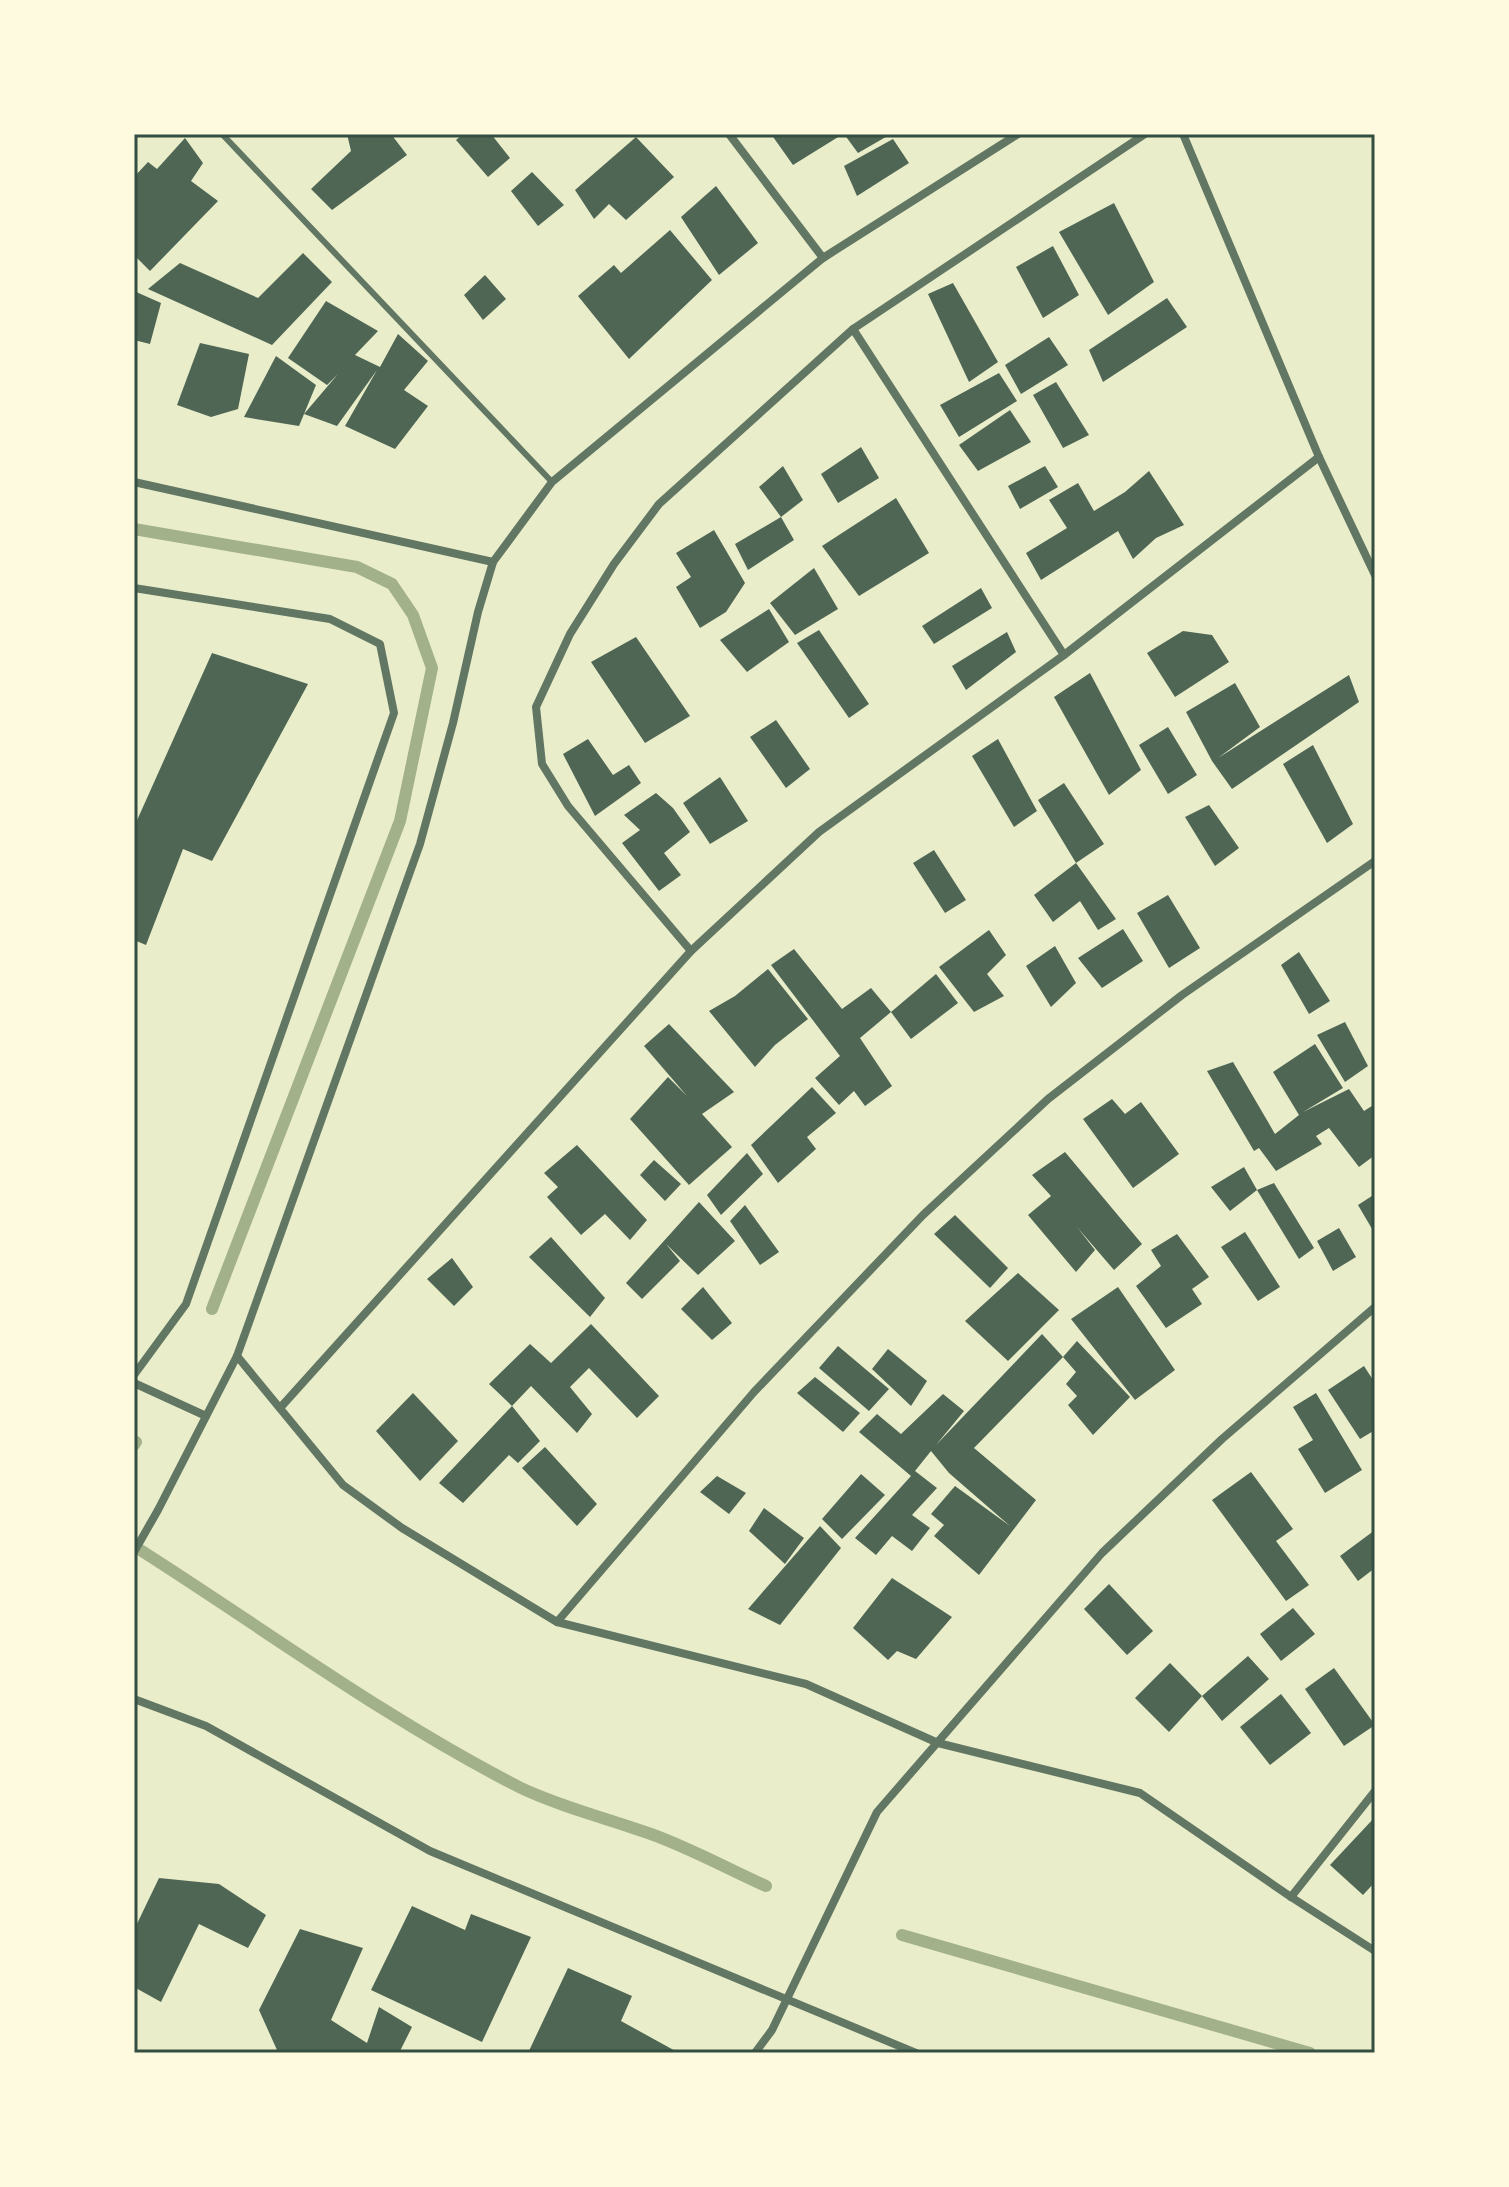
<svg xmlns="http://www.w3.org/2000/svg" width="1509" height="2187" viewBox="0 0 1509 2187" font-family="'Alegreya Sans',sans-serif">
<rect width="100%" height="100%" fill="#e9edc9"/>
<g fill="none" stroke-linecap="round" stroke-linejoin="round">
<!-- stream -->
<g stroke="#a3b18a" stroke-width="12">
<path d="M134,529L357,567L392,584L413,615L432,668L400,821L212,1309"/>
<path d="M134,1445L136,1442"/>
<path d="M134,1546C262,1627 384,1718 519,1787C558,1806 609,1819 651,1834C690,1848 728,1869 766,1886"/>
<path d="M902,1935L1310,2053"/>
</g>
</g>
<!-- building -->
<g fill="#4f6655">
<path d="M347,134H391L407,155L332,210L311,189L351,151Z"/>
<path d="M463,134H491L510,158L488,177L456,140Z"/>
<path d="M771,134H843L793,165Z"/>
<path d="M844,134H891L858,153Z"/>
<path d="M636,137L674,177L626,220L609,204L594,219L575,190Z"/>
<path d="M185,138L203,163L191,181L218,201L150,271L134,255V177L148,162L157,169Z"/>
<path d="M893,139L909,163L857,196L844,166Z"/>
<path d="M532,172L564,205L538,226L511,191Z"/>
<path d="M716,186L758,243L719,275L681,217Z"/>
<path d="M1114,203L1154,282L1108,315L1059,232Z"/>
<path d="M670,230L712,280L629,359L578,296L614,265L621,273Z"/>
<path d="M1053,246L1079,295L1043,318L1016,267Z"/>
<path d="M303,253L332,282L272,345L148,289L180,263L258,298Z"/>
<path d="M485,275L506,299L483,320L464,295Z"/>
<path d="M953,283L998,362L969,382L928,294Z"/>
<path d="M134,291L161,303L150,344L134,340Z"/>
<path d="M1167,298L1187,327L1103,382L1089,350Z"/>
<path d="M326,301L378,331L355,355L380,367L398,334L428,361L404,390L428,406L395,449L345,426L377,370L337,426L304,414L299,426L244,417L276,356L316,385L304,414L338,374L327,385L288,358Z"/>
<path d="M1049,337L1068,365L1021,394L1005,365Z"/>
<path d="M200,343L249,354L238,409L211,417L177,405Z"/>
<path d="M999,373L1017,401L959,437L940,405Z"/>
<path d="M1056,382L1089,435L1063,448L1033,395Z"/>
<path d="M1010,410L1031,442L978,471L959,445Z"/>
<path d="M861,447L879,478L838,503L821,474Z"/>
<path d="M783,466L803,500L781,517L759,487Z"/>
<path d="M1045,466L1058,487L1020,509L1008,486Z"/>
<path d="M1149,471L1184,525L1156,538L1133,559L1118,531L1041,580L1026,553L1067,528L1049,500L1078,483L1094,511L1125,492Z"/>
<path d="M896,498L929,553L859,596L822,546Z"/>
<path d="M781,517L794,540L748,570L735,544Z"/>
<path d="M714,530L745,583L726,612L700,628L676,587L691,577L676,553Z"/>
<path d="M814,568L838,609L795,635L770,603Z"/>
<path d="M981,588L992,608L934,644L922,626Z"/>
<path d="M769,609L789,642L747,672L720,640Z"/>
<path d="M819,630L869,704L849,718L797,643Z"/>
<path d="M1183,631L1212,635L1229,662L1175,697L1147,653Z"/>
<path d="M1007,632L1016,652L966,690L952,666Z"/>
<path d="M636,637L690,716L645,743L591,662Z"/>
<path d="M212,653L308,684L212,861L183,849L146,945L134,940V827Z"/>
<path d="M1090,673L1141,770L1109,795L1054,697Z"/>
<path d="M1349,675L1359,702L1232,789L1212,761L1186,712L1235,683L1260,727L1218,758Z"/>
<path d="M776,720L810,769L786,788L750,737Z"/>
<path d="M1168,727L1197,775L1168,794L1139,745Z"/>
<path d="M588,739L613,775L629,765L641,783L595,816L563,754Z"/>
<path d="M998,739L1037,811L1014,827L972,756Z"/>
<path d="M1313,745L1353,824L1327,843L1283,764Z"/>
<path d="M720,777L748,821L710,844L683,803Z"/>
<path d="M1064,783L1104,844L1076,863L1116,919L1098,930L1080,901L1053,922L1034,895L1076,863L1038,800Z"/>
<path d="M656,793L673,808L690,832L664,853L681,875L659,891L622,843L640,830L624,815Z"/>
<path d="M1209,805L1239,848L1215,866L1185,817Z"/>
<path d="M934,850L966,900L945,913L913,863Z"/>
<path d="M1168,895L1200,948L1169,968L1137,913Z"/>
<path d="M1123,929L1143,961L1102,988L1078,958Z"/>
<path d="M989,930L1006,955L987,974L1004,996L974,1012L939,967Z"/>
<path d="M1055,946L1076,983L1051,1007L1026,966Z"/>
<path d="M794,949L842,1009L871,988L891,1012L860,1038L892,1086L865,1106L854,1091L839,1105L815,1078L840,1056L771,965Z"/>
<path d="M1299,952L1330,1001L1309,1014L1281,965Z"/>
<path d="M768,969L808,1019L775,1045L755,1067L709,1011L735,996Z"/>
<path d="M936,974L958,1003L911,1039L891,1012Z"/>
<path d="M1345,1022L1368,1066L1345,1082L1317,1035Z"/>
<path d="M669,1024L734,1092L702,1114L732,1147L689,1185L630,1119L668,1077L687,1096L644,1046Z"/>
<path d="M1315,1044L1343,1088L1303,1112L1349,1089L1364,1111L1375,1104V1155L1359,1167L1329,1128L1316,1136L1322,1144L1276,1171L1259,1148L1254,1151L1207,1071L1233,1062L1275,1134L1299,1115L1273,1072Z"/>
<path d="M812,1087L836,1113L807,1137L816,1149L778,1183L751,1145Z"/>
<path d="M1112,1099L1125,1114L1141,1102L1179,1154L1133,1188L1083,1119Z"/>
<path d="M577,1145L647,1220L630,1240L605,1214L581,1235L547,1197L558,1187L544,1173Z"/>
<path d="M1065,1152L1142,1244L1114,1270L1077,1227L1095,1250L1076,1272L1028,1215L1051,1196L1032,1175Z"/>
<path d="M747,1153L763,1174L721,1215L707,1195Z"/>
<path d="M654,1160L681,1184L665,1201L640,1175Z"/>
<path d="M1244,1167L1257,1190L1230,1211L1211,1187Z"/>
<path d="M1274,1183L1314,1248L1299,1259L1257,1190Z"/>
<path d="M1375,1194V1234L1358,1205Z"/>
<path d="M699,1202L735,1241L698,1275L666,1244L680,1261L642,1299L626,1283Z"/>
<path d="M745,1205L779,1252L760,1265L730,1221Z"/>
<path d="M955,1215L1008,1268L990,1288L934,1234Z"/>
<path d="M1339,1228L1356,1257L1333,1271L1317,1241Z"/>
<path d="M1245,1232L1280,1287L1258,1301L1221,1247Z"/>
<path d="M1177,1234L1209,1277L1192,1289L1202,1304L1166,1328L1136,1286L1161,1266L1151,1250Z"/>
<path d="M551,1237L605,1298L590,1317L529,1257Z"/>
<path d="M452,1258L473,1287L454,1306L427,1279Z"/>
<path d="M1018,1273L1059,1310L1008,1361L965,1321Z"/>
<path d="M703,1287L732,1323L712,1340L681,1309Z"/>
<path d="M1118,1287L1175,1370L1135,1400L1071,1319Z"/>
<path d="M591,1324L659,1396L637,1418L589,1368L570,1387L592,1414L577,1433L531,1386L512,1406L489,1384L530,1344L551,1363Z"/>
<path d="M1042,1334L1063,1357L974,1448L1036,1500L979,1575L934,1536L944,1525L931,1514L955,1486L1010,1526L949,1473L931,1451L915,1471L937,1488L912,1515L930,1528L912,1551L892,1536L876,1555L855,1538L911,1476L859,1432L877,1414L901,1434L943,1394L964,1411L936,1445Z"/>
<path d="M1077,1341L1130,1397L1093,1435L1068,1405L1077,1396L1066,1384L1076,1372L1063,1357Z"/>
<path d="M838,1346L889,1389L869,1411L819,1368Z"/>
<path d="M888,1349L927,1381L911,1406L872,1369Z"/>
<path d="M1364,1366L1375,1383V1430L1360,1439L1328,1390Z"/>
<path d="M815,1377L860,1413L843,1432L797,1393Z"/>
<path d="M413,1393L458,1441L420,1481L376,1431Z"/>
<path d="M1316,1393L1362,1470L1325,1493L1298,1449L1313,1440L1293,1407Z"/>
<path d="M512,1406L540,1441L518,1463L509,1455L463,1503L439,1483Z"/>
<path d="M545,1447L597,1504L577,1526L522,1468Z"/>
<path d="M1251,1472L1293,1529L1276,1541L1309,1585L1286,1601L1212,1500Z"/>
<path d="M861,1474L885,1495L842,1539L822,1519Z"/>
<path d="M717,1476L746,1493L729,1514L700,1492Z"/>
<path d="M764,1508L804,1538L785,1564L749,1531Z"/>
<path d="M820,1526L841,1548L780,1625L748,1609Z"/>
<path d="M1375,1530V1568L1358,1581L1340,1556Z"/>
<path d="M892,1578L952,1617L916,1659L897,1651L888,1660L853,1628Z"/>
<path d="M1109,1584L1153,1631L1127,1655L1084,1609Z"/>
<path d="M1293,1608L1315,1634L1281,1661L1260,1634Z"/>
<path d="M1248,1656L1269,1679L1222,1721L1202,1696L1169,1732L1135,1698L1170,1663L1202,1696Z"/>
<path d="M1334,1668L1375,1725L1344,1746L1305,1689Z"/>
<path d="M1281,1694L1311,1733L1270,1765L1240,1727Z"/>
<path d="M1375,1817V1882L1363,1895L1330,1865Z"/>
<path d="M159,1878L219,1884L266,1915L248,1948L199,1924L161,2002L134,1987V1930Z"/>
<path d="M412,1906L465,1930L471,1914L531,1937L482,2042L371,1990Z"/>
<path d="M300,1929L363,1948L331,2020L367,2043L379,2007L412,2027L399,2053H285L277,2050L259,2010Z"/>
<path d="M568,1968L632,1996L621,2021L679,2053H528Z"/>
</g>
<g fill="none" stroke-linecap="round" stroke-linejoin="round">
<!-- service -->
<path stroke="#617663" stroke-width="6" d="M222,134L552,482"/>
<!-- minor -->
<g stroke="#617663" stroke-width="8">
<path d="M729,134L823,258"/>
<path d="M1183,134L1319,457L1375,575"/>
<path d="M853,329L1064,655"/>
<path d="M134,482L493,562"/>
<path d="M134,588L330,619L380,644L394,713L186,1304L134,1375"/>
<path d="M691,951L568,806L542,764L536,707L570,634L614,564L659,504L853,329L1145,134"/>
<path d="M237,1356L343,1485L402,1528L557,1622L806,1684L938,1743L1140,1793L1291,1897L1375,1951"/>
<path d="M134,1383L206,1416"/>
<path d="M280,1408L691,951L819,832L1064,655L1319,457"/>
<path d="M134,1552L158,1510L237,1356L420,844L453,723L478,612L493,562L552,482L823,258L1018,134"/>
<path d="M557,1622L754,1392L923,1215L1048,1099L1182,995L1375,861"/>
<path d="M134,1699L206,1726L430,1851L916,2053"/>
<path d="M1291,1897L1375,1791"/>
<path d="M755,2053L772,2030L877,1812L1102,1553L1222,1439L1375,1307"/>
</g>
</g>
<!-- border -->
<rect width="1509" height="2187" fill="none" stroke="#fefae0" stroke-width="272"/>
<rect x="136" y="136" width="1237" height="1915" fill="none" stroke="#344e41" stroke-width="3"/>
</svg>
